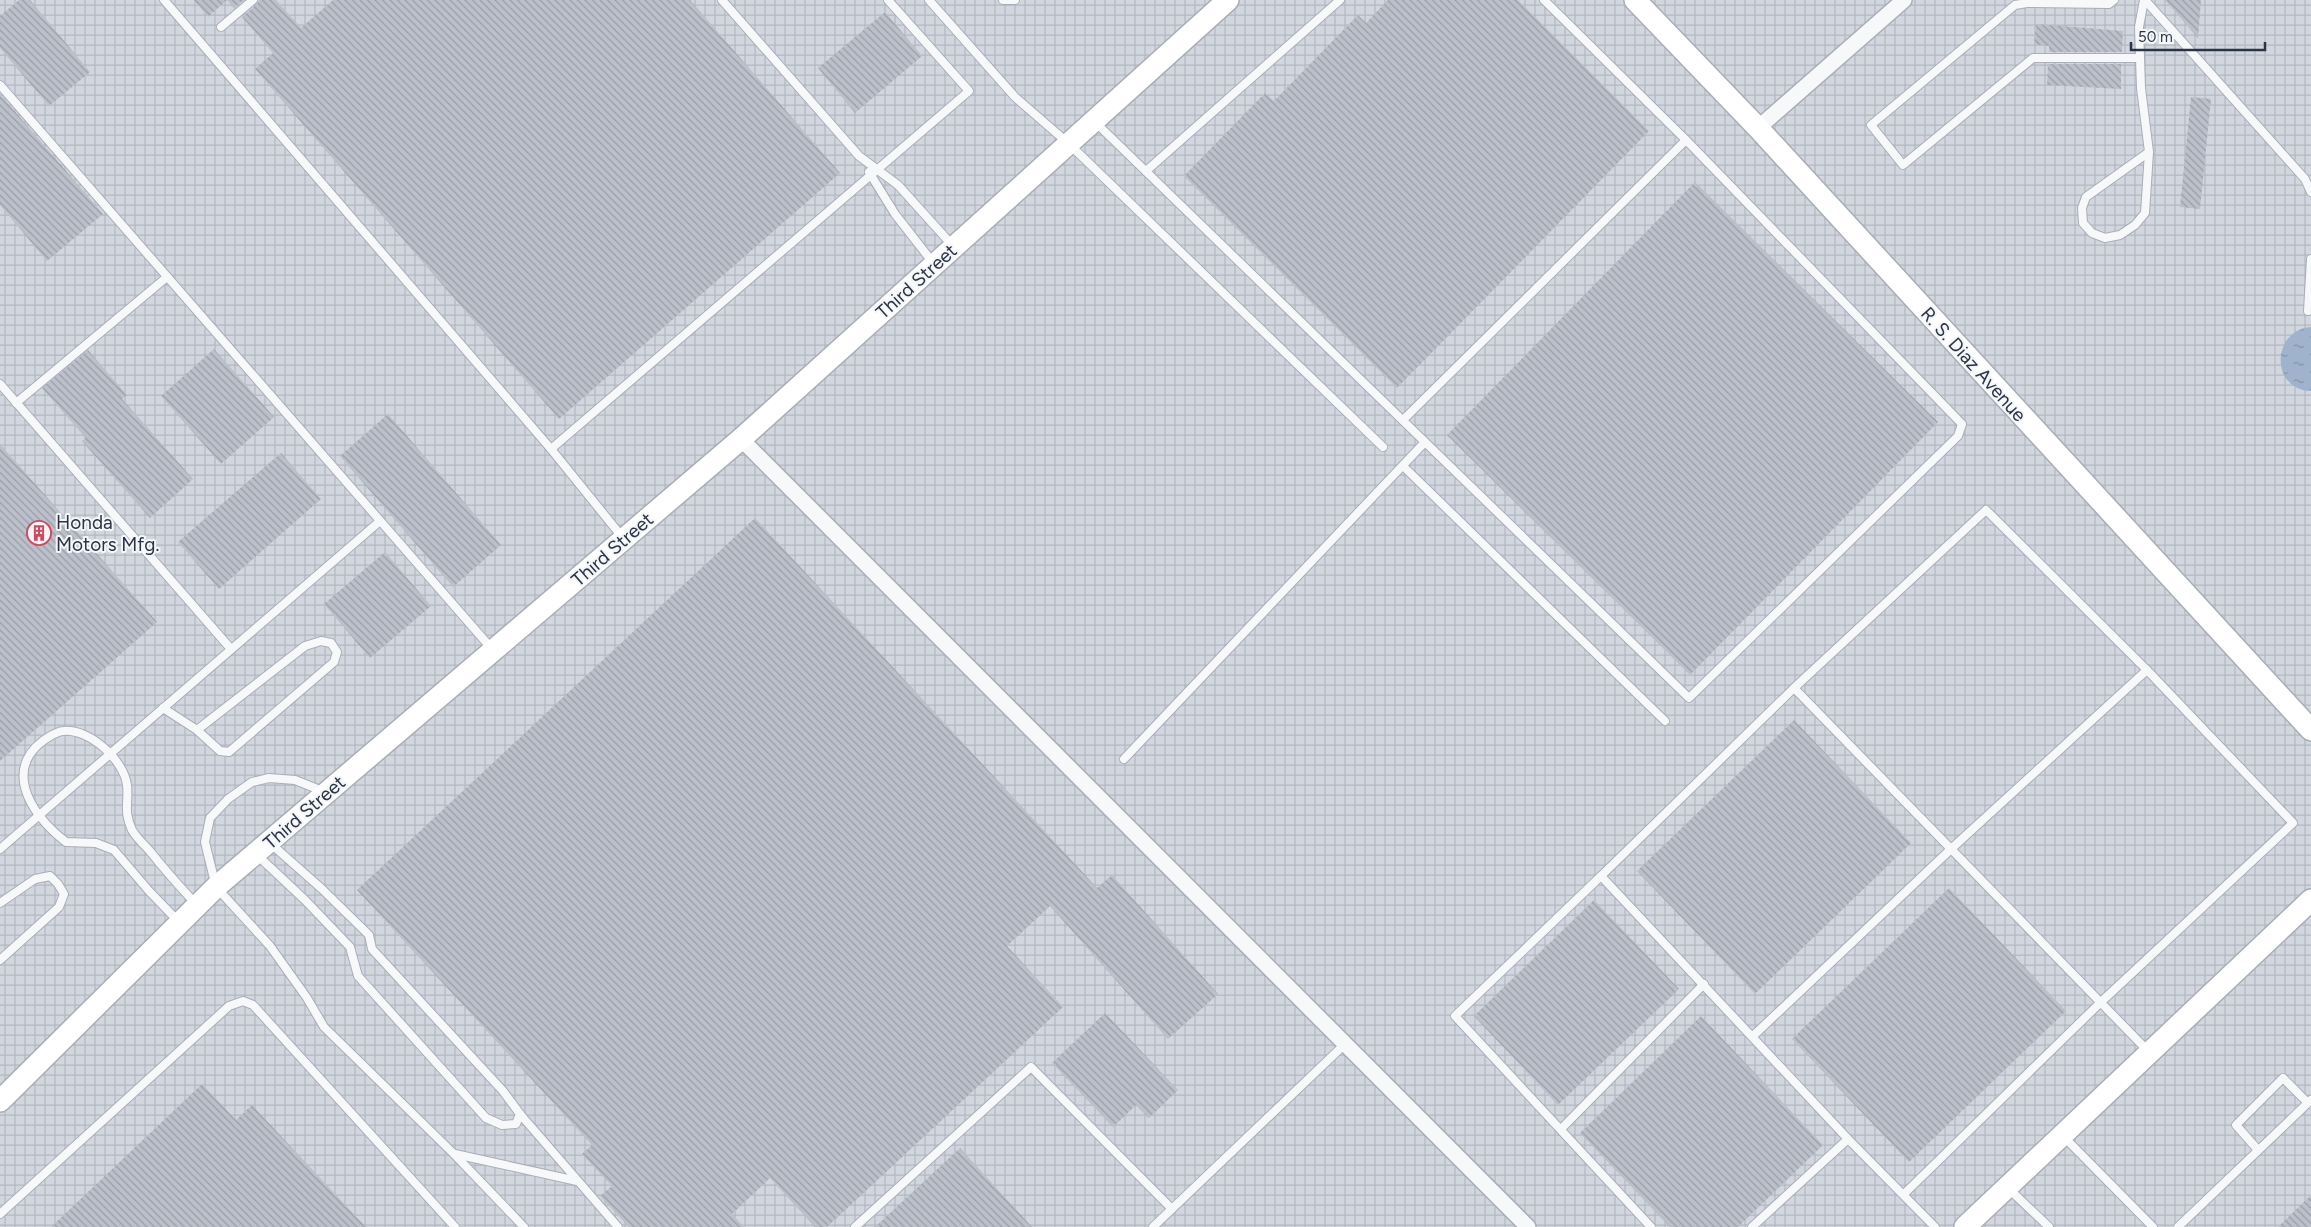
<svg xmlns="http://www.w3.org/2000/svg" width="2311" height="1227" viewBox="0 0 2311 1227" font-family="Figtree,sans-serif">
<defs>
<pattern id="industrial-grid" width="8" height="8" patternUnits="userSpaceOnUse" patternTransform="scale(1.25)"><rect width="8" height="8" fill="#d2d6de"/><path d="M0 4h8M4 0v8" fill="none" stroke="#b4b8c0"/></pattern>
<pattern id="water-ripples" width="26" height="14" patternUnits="userSpaceOnUse" patternTransform="scale(1.25)"><rect width="26" height="14" fill="#9fb4cc"/><path d="M2 4q2-2 4 0t4 0M15 11q2-2 4 0t4 0" fill="none" stroke="#8293a7"/></pattern>
<pattern id="building-back-hatch" width="6" height="6" patternUnits="userSpaceOnUse" patternTransform="scale(1.25)"><rect width="6" height="6" fill="#bbc0ca"/><path d="M-1 5l2 2M0 0l6 6M5-1l2 2" fill="none" stroke="#989da6"/></pattern>
</defs>
<rect width="100%" height="100%" fill="#e4e7ec"/>
<!-- industrial -->
<rect fill="url(#industrial-grid)" x="0" y="0" width="2311" height="1227"/>
<!-- water -->
<path fill="url(#water-ripples)" d="M2311,327V391C2270,390 2271,330 2311,327Z"/>
<!-- building -->
<g fill="url(#building-back-hatch)">
<path d="M19,0H30L90,72L49,106L0,48V16Z"/>
<path d="M194,0H244L234,8L227,0L208,17Z"/>
<path d="M259,0H276L301,28L333,0H690L840,173L559,419L255,69L273,53L242,17L257,4Z"/>
<path d="M1388,0H1518L1649,131L1397,388L1184,176L1265,93L1274,101L1358,15L1366,23Z"/>
<path d="M2165,0H2201L2198,38Z"/>
<path d="M885,12L922,56L855,113L818,68Z"/>
<path d="M2036,24L2123,31L2122,52H2049V46L2034,44Z"/>
<path d="M2048,64H2121V89L2047,85Z"/>
<path d="M0,94L103,214L47,261L0,205Z"/>
<path d="M2191,97L2211,99L2200,209L2180,207Z"/>
<path d="M1695,182L1938,422L1690,675L1447,435Z"/>
<path d="M214,349L274,417L221,464L161,396Z"/>
<path d="M88,350L127,395L122,399L193,479L150,518L82,441L86,438L42,388Z"/>
<path d="M388,414L501,545L453,587L340,456Z"/>
<path d="M0,444L157,622L0,761Z"/>
<path d="M281,453L321,499L219,589L178,542Z"/>
<path d="M755,518L1097,888L1112,875L1218,994L1168,1039L1050,906L1007,946L1063,1007L827,1227H815L770,1178L732,1214L744,1227H629L600,1196L612,1186L582,1154L592,1145L357,890Z"/>
<path d="M385,552L431,606L370,658L324,604Z"/>
<path d="M1794,720L1911,843L1755,994L1637,871Z"/>
<path d="M1949,888L2066,1011L1909,1162L1792,1039Z"/>
<path d="M1594,900L1679,989L1558,1105L1474,1016Z"/>
<path d="M1105,1013L1178,1090L1149,1118L1136,1105L1113,1127L1052,1063Z"/>
<path d="M1701,1016L1823,1145L1738,1227H1670L1580,1133Z"/>
<path d="M202,1084L236,1120L252,1105L366,1227H51Z"/>
<path d="M960,1148L1032,1227H875Z"/>
<path d="M2311,1195V1227H2278Z"/>
</g>
<g fill="none" stroke-linecap="round" stroke-linejoin="round">
<defs>
<g id="lane">
<path d="M164,0L551,449L623,538"/>
<path d="M722,0L859,156L898,185L953,246"/>
<path d="M929,0L1015,97L1068,143L1383,447"/>
<path d="M1003,0H1015"/>
<path d="M2114,0L2109,4L2027,3L2015,5L1871,125L1903,165L2033,58H2140"/>
<path d="M2144,0L2139,27L2141,88L2149,152L2145,213L2135,225L2120,235L2105,238L2092,233L2083,223L2082,208L2086,197L2149,152"/>
<path d="M2145,0L2305,179L2311,192"/>
<path d="M221,27L253,0"/>
<path d="M0,85L492,649"/>
<path d="M1095,122L1689,698L1958,436L1962,424L1686,140L1544,0"/>
<path d="M1146,171L1340,0"/>
<path d="M869,172L895,214L934,264"/>
<path d="M2308,311L2311,259"/>
<path d="M0,384L231,649"/>
<path d="M16,403L167,277"/>
<path d="M1403,420L1686,140"/>
<path d="M551,449L969,91L888,0"/>
<path d="M1403,466L1665,721"/>
<path d="M1794,688L1986,510L2147,670L2293,823L2101,1002L1904,1194"/>
<path d="M163,708L197,730L220,751L229,752L334,662L337,652L331,643L321,641L305,646L197,730"/>
<path d="M1124,759L1425,442"/>
<path d="M325,792L295,780L269,778L252,782L228,799L210,818L205,842L216,887L270,946L307,998L324,1027L454,1154L524,1227"/>
<path d="M0,849L380,521"/>
<path d="M257,855L305,900L350,947L358,976L486,1118L502,1125L516,1124L520,1114L503,1091L372,949L369,935L322,889L270,843"/>
<path d="M1601,876L1455,1016L1651,1227"/>
<path d="M0,903L35,879L50,876L58,884L64,894L59,907L0,960"/>
<path d="M179,922L149,891L114,850L96,843L66,842C28,813 0,764 52,735C55,734 59,731 63,731C89,728 124,760 127,785C129,803 123,810 132,830C136,837 143,844 149,850C164,869 180,887 196,904"/>
<path d="M1753,1036L1951,849L2147,670"/>
<path d="M520,1114L618,1227"/>
<path d="M1561,1129L1704,984"/>
<path d="M2063,1136L2153,1227"/>
<path d="M2258,1150L2236,1125L2283,1078L2308,1103"/>
<path d="M455,1154L577,1181"/>
<path d="M2009,1189L2049,1227"/>
<path d="M0,1214L229,1006L243,1001L253,1005L455,1227"/>
<path d="M855,1227L1031,1067L1172,1209"/>
<path d="M1153,1227L1345,1044"/>
<path d="M1752,1227L1848,1139"/>
<path d="M1935,1227L1848,1139L1601,876L1794,688L2148,1051"/>
<path d="M2178,1227L2311,1100"/>
</g>
<g id="street">
<path d="M1758,128L1904,0"/>
<path d="M741,439L1528,1227"/>
</g>
<g id="secondary">
<path d="M1635,0L1758,128L2311,730"/>
<path d="M0,1101L216,887L741,439L1228,0"/>
<path d="M1965,1227L2311,900"/>
</g>
</defs>
<!-- lane casing -->
<use href="#lane" stroke="#a9aeb7" stroke-width="10"/>
<!-- street casing -->
<use href="#street" stroke="#a9aeb7" stroke-width="18"/>
<!-- secondary casing -->
<use href="#secondary" stroke="#a9aeb7" stroke-width="24"/>
<!-- lane -->
<use href="#lane" stroke="#f7f8fa" stroke-width="8"/>
<!-- street -->
<use href="#street" stroke="#f7f8fa" stroke-width="15"/>
<!-- secondary -->
<use href="#secondary" stroke="#fff" stroke-width="21"/>
</g>
<!-- icons -->
<defs>
<symbol id="building-ring" viewBox="-11 -11 22 22"><circle r="9.5" fill="#f4f6f9" stroke="#d1495b" stroke-width="1.5"/><path d="M-4-6H4V6H1V3H-1V6H-4ZM-2.5-4.3h1.7v1.8h-1.7ZM.8-4.3h1.7v1.8H.8ZM-2.5-1h1.7V.8h-1.7ZM.8-1h1.7V.8H.8Z" fill="#d1495b"/></symbol>
</defs>
<g fill-rule="evenodd">
<use href="#building-ring" x="25" y="519" width="28" height="28"/>
</g>
<g text-anchor="middle" stroke-width="4" stroke-linejoin="round" paint-order="stroke">
<!-- street labels -->
<g font-size="19" fill="#2b3445" stroke="#f4f6f9">
<text transform="translate(916 281) rotate(-42)" y="7">Third Street</text>
<text transform="translate(1974 364) rotate(48)" y="7">R. S. Diaz Avenue</text>
<text transform="translate(612 549) rotate(-41)" y="7">Third Street</text>
<text transform="translate(304 812) rotate(-41)" y="7">Third Street</text>
</g>
<!-- poi labels -->
<g font-size="19" fill="#2b3445" stroke="#f4f6f9" text-anchor="start">
<text x="56" y="529">Honda<tspan x="56" dy="22">Motors Mfg.</tspan></text>
</g>
</g>
<!-- scale -->
<path d="M2131 42v8h134v-8" fill="none" stroke="#2b3445" stroke-width="2.5"/>
<text x="2138" y="42" font-size="15" fill="#2b3445" stroke="#f4f6f9" stroke-width="4" paint-order="stroke">50 m</text>
</svg>
